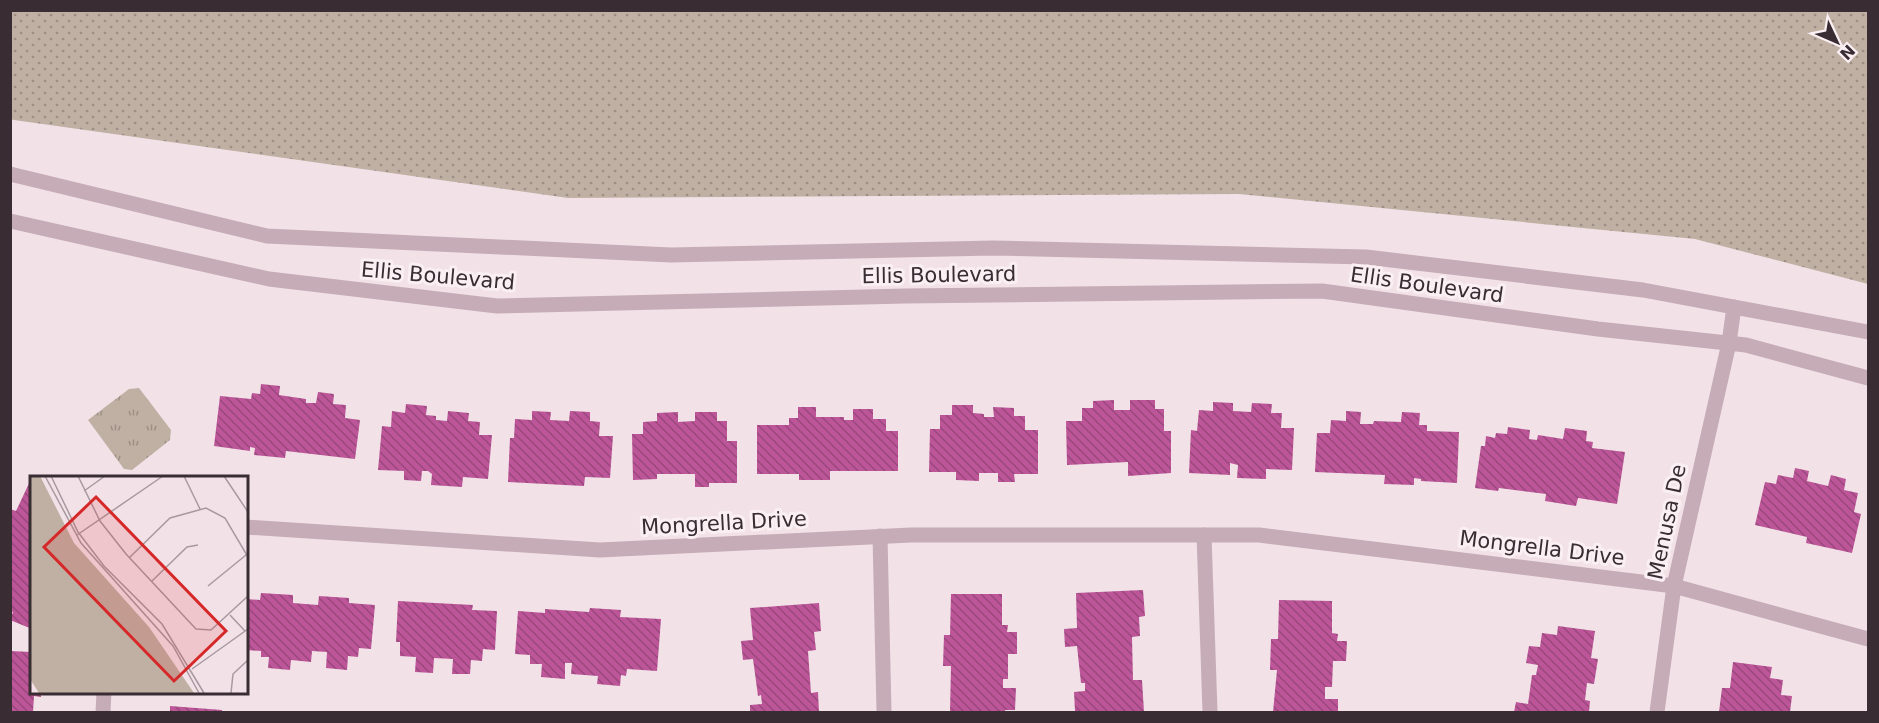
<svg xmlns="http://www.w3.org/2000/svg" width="1879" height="723" viewBox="0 0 1879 723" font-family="'DejaVu Sans',sans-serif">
<defs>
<pattern id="grass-dots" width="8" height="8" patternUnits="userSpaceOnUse" patternTransform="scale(1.5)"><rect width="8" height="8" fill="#c0b0a3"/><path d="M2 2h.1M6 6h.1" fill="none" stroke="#9d8f85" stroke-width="1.8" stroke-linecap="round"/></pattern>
<pattern id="park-tufts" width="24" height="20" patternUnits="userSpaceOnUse" patternTransform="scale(1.5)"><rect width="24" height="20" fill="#c0b0a3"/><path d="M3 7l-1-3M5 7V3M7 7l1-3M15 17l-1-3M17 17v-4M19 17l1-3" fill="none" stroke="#9d8f85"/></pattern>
<pattern id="building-back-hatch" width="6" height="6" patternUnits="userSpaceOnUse" patternTransform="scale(1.5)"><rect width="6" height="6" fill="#bc5698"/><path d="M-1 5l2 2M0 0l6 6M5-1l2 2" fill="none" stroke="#9a477d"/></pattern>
</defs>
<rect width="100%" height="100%" fill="#f2e2e8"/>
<!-- grass -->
<path fill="url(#grass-dots)" d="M10,11H1868V284L1695,239L1239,194L568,198L14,120L10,119Z"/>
<!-- park -->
<path fill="url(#park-tufts)" d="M139,388L171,430L170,440L132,470L124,469L88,420L129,389Z"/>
<!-- building -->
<g fill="url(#building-back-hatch)">
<path d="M261,384L280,386L279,395L306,399V403H316L318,392L334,394L333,404L346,405L345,418L360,420L355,459L286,451L285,458L254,455L255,448L250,447V451L214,446L220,396L251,399L252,393L260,394Z"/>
<path d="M1114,400V410H1130V400H1155V409H1164V431H1171V473L1128,476V462L1067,465L1066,421H1082V408H1093V401Z"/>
<path d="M1213,402L1233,403V411L1251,412L1252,403L1272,404L1271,413H1282L1281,428H1294L1292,470L1266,469V479L1237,478L1238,465L1230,463V475L1189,473L1191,430L1197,431L1199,410L1213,411Z"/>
<path d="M406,404L427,406L426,415L436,416V420L447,421L448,411L469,413L468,421L480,422L479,435H492L488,479L463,477L462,487L431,485L432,474L428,471H422L421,481L404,480V471L378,470L382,426L391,427L392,411L405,413Z"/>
<path d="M952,405H973V413L984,414V417H994L993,407L1014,408V416H1025V430H1038V474H1014L1015,482H998V473H979V481L956,480V472H929L930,429H940V415H952Z"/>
<path d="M798,407H816V417H844V420H853V409H873V419H886V431H898V471H830V480H799V474H757V425H789V418H798Z"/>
<path d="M532,411L551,412L550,420L569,421L570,411L590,412V421L600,422L599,436H613L610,478L585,477L584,486L508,482L510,438H514L515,419L532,420Z"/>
<path d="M1346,411L1361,412L1360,424H1373L1374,421L1401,422L1402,412L1420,413L1419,425H1427V431L1459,432L1457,483L1421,481V479L1414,478V485L1384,484L1385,475L1315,472L1317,433H1330L1331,420L1346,421Z"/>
<path d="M678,412V422L695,421V412H717V421H727V441H737V483H709V487H695V474H657V479L633,480L632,434H643V422L657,421V413Z"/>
<path d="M1508,427L1530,430L1529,439L1537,440L1538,435L1563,439L1565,428L1587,431L1586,441L1593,442L1592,448L1625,452L1617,504L1578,498L1576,506L1545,501L1546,494L1499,488L1498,491L1475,488L1481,446H1485L1486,436L1495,438L1496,433L1507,434Z"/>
<path d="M1795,468L1809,471L1807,481L1828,486L1831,475L1846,479L1844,490L1858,493L1854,512L1861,514L1852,553L1806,543L1807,537L1755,525L1765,482L1776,484L1778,475L1793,478Z"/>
<path d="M32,477V629L10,620L13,612L10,611V509L16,511Z"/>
<path d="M1143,590L1145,616L1139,617L1140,636L1132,637L1133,680H1142L1144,712L1075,711L1074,692L1085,691V683H1081L1077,646L1065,647L1064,629L1077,628L1076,593Z"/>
<path d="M261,593L293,595V603L318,605L319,596L349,598V603L375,605L371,649L359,648L358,657L348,656L347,670L326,668L327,652L312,651L311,662L291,660L290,670L268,668L269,657H261V651L246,650V599L260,600Z"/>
<path d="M951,594H1002V625H1008L1007,632H1017V654H1008V679H1003V688H1016L1015,710H1005V712H950L951,666H943L944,635H950Z"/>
<path d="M1279,600L1332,601V633L1338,634L1337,641H1347L1346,661H1333L1332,687H1325V699H1338V712H1273L1277,670H1270L1271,639H1278Z"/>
<path d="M398,601L473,605L472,610L497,611L495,650L483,649L482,661L471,660L470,674H452L453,659L434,658L433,673L415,672L416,657L400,656V642H396Z"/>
<path d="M819,603L821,631L814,632L816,650L808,651L811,693L818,692L819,712H750V705L762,704L761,695L758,696L753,659L743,660L741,641L753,640L750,608Z"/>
<path d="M590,608L621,610L620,617L661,619L657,671L627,669L626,676L621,675L620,686L597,684L598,676L571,674L572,663H565V679L541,677L542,664H530V655L515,654L518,611L545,613V609L589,612Z"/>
<path d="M1558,626L1595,631L1591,658L1598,659L1594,684L1587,683L1585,700L1590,701L1589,712H1514L1516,702L1528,704L1532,675H1536L1538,665L1526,663L1529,646L1540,647L1542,633L1557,635Z"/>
<path d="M10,651L32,652V692H41V697L34,696L33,712H10Z"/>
<path d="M1733,662L1772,667L1770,678L1783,680L1781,695L1792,696L1790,712H1719L1722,688H1730Z"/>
<path d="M170,706L222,710V712H170Z"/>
</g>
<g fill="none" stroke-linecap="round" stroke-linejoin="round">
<!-- minor -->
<g stroke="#c6acb7" stroke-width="15">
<path d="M10,174L267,236L671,255L993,248L1366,257L1643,290L1868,332"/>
<path d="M10,221L269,279L497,306L905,296L1322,291L1598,329L1746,345L1868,378"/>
<path d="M246,527L600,550L911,535H1259L1674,586L1868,639"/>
<path d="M1204,535L1210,712"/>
<path d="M880,536L884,712"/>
<path d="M103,712L104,692"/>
<path d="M1657,712L1674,586L1729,343L1734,307"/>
</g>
</g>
<g text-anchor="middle" stroke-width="6" stroke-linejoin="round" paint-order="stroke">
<!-- street labels -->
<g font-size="21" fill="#392c33" stroke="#faeff2">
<text transform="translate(939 275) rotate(-1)" y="7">Ellis Boulevard</text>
<text transform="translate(438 276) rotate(5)" y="7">Ellis Boulevard</text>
<text transform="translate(1427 285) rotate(8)" y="7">Ellis Boulevard</text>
<text transform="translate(1667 522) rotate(-78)" y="7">Menusa De</text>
<text transform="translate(724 523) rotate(-3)" y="7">Mongrella Drive</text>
<text transform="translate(1542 548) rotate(7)" y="7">Mongrella Drive</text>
</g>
</g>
<!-- overview -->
<g transform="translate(30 476)">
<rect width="218" height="218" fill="#f2e2e8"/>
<path d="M0,0H10L44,67L119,151L164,217H9L0,203Z" fill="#c0b0a3"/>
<path fill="none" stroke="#a899a0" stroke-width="1.5" d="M15,0L51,67L143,170L169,217M21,0L48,56L74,90L132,148L174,217M48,0L70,45L96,78L166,153L181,154L218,120M154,0L170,33M194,0L218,36M54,15L75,0M47,59L133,0M99,82L140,42L176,32L195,42L218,81M122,105L157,71L168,69M178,110L216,79M200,139L215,155M162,193L218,153M201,217L203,198L218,184"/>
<path fill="#d62828" fill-opacity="0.15" stroke="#d62828" stroke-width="3" d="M66,21L196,155L144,205L14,71Z"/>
<rect width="218" height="218" fill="none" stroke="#392c33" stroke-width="3"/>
</g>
<!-- border -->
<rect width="1879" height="723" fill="none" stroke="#392c33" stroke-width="24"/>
<!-- north arrow -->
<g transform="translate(1837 42) rotate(134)" stroke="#faeff2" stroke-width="4.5" paint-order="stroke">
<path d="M0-4.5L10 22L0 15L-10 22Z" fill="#392c33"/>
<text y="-9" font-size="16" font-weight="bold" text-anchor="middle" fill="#392c33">N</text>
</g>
</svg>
